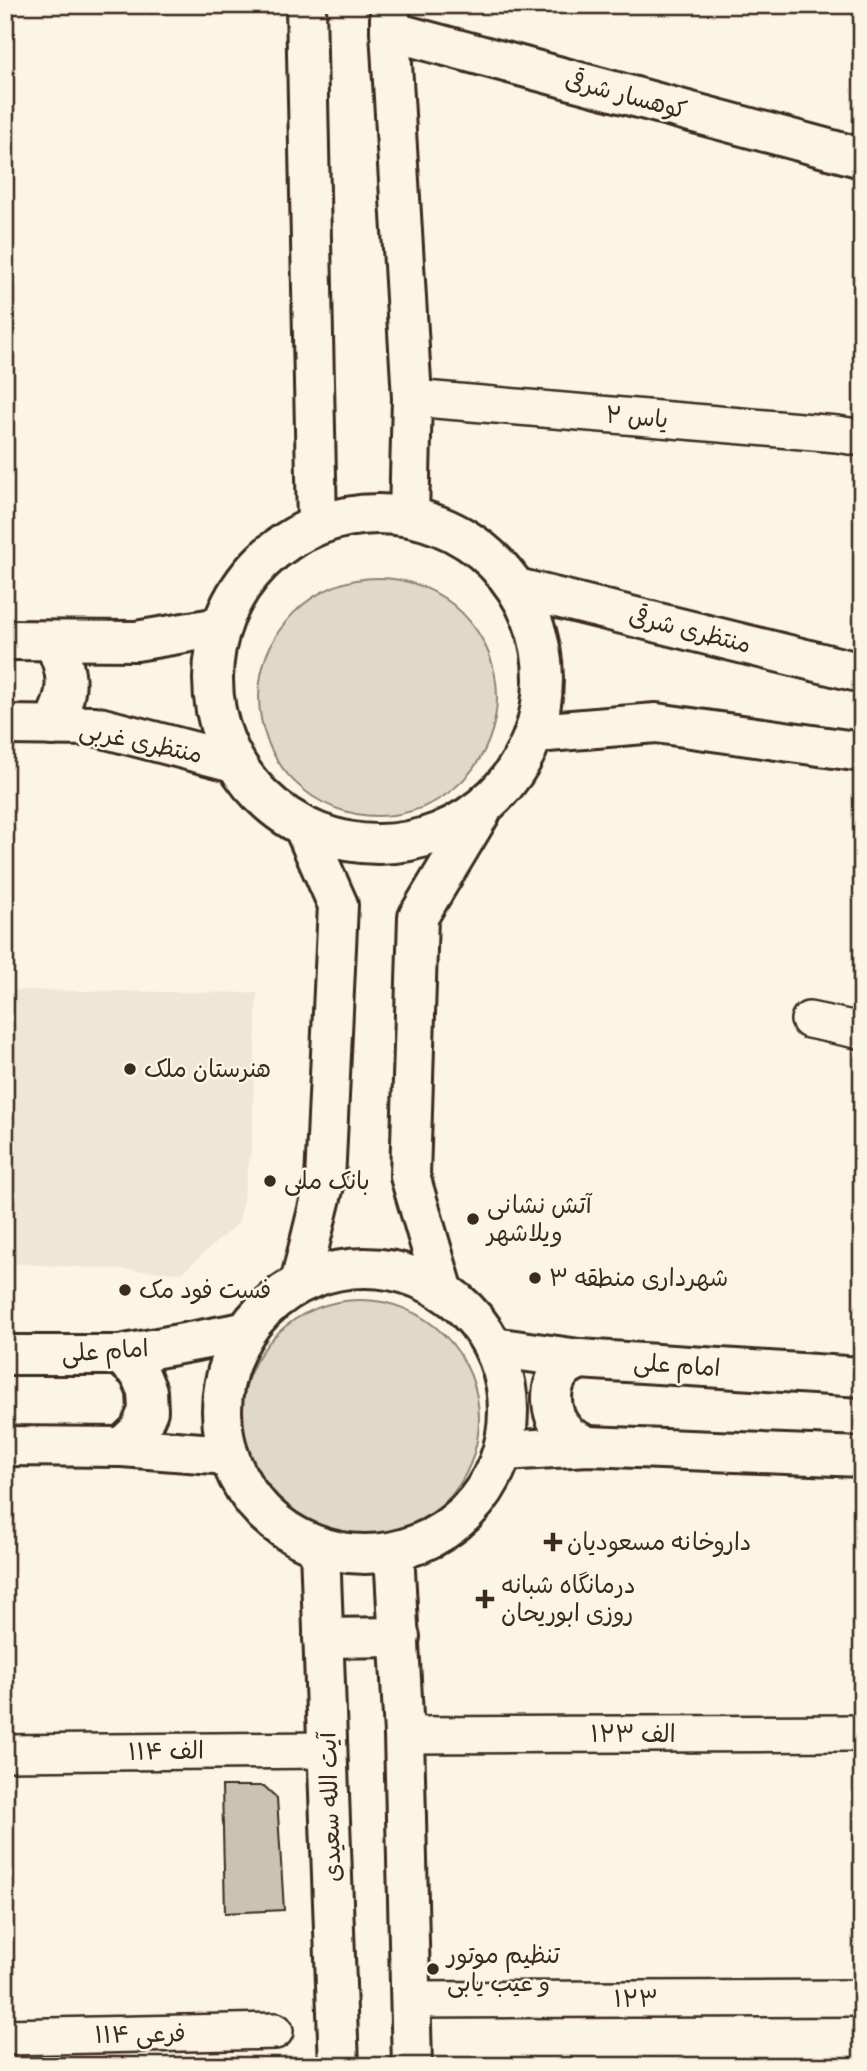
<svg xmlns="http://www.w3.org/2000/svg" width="867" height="2071" viewBox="0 0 867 2071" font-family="'Indie Flower','Playpen Sans Arabic',sans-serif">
<rect width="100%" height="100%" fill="#fcf5e5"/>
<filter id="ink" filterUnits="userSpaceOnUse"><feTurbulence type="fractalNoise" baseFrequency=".0143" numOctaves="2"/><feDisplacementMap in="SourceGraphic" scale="14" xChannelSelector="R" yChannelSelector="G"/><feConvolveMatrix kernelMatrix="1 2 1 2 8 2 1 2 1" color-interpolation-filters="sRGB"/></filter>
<g filter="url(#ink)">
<!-- built -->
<path fill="#eee6d6" d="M5,990L257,993L252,1145L239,1222L182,1273L5,1263Z"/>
<!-- green -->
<g fill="#e0d8c8" stroke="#8e8173" stroke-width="2">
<circle cx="378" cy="697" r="119"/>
<circle cx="360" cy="1419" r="119"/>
</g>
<!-- building -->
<path fill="#ccc2b3" stroke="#3b2a1e" stroke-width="2" d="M222,1786H264L277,1798L284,1910L225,1913Z"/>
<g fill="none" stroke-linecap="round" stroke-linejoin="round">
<defs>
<g id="minor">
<path d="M412,398L837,434L862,438"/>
<path d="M809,1020L862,1031"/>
<path d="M404,1735L862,1733"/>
<path d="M5,1753L328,1750"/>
<path d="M411,2000L862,1998"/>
<path d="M5,2037L275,2031"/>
</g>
<g id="major">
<path d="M306,5L317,524"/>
<path d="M390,5V31L412,398L409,516"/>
<path d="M390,31L862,158"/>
<circle cx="378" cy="679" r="165"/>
<path d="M517,588L862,673"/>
<path d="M5,640L136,641L220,627"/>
<path d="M5,725L95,726L234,762"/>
<path d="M52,726C70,694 70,673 53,641"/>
<path d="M536,733L656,723L862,752"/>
<circle cx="365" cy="1411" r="143"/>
<path d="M300,1283L325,1181L338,905L304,828"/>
<path d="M444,1292L410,1176L418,917L481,812"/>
<path d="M493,1347L579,1359L862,1377"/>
<path d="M5,1355H120L244,1332"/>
<path d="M120,1355L139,1372L147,1391L148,1411L139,1431L122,1447"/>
<path d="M579,1359C574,1362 568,1365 564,1368C547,1385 549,1414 564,1431C569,1438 580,1442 588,1446"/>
<path d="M5,1446L122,1447L228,1455"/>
<path d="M503,1451L588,1446L862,1457"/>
<path d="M320,1548L339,2066"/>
<path d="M394,1552L404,1735L412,2066"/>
<path d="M323,1638L400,1637"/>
</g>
</defs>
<!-- minor casing -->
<use href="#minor" stroke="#3b2a1e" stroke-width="40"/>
<!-- major casing -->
<use href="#major" stroke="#3b2a1e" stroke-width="44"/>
<!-- minor -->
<use href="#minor" stroke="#fcf5e5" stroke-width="35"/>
<!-- major -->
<use href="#major" stroke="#fcf5e5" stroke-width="38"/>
</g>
</g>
<!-- markers -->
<g fill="#3b2a1e" stroke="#fcf5e5" stroke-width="2.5">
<circle cx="130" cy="1069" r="7"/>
<circle cx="270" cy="1181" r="7"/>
<circle cx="473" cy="1219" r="7"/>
<circle cx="535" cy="1278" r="7"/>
<circle cx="125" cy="1290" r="7"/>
<path d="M549.5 1531.5h7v7h7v7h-7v7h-7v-7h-7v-7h7z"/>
<path d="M481.5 1588.5h7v7h7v7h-7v7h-7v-7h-7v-7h7z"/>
<circle cx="433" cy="1969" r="7"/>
</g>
<g text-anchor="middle" stroke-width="5" stroke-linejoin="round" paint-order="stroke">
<!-- street labels -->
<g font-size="24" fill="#3b2a1e" stroke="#fcf5e5">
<text transform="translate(626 95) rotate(15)" y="8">کوهسار شرقی</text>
<text transform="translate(637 417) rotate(5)" y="8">یاس ۲</text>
<text transform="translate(690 630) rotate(14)" y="8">منتظری شرقی</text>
<text transform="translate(141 742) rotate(12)" y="8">منتظری غربی</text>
<text transform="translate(105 1351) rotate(-4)" y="8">امام علی</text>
<text transform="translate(677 1365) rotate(4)" y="8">امام علی</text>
<text x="633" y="1742">۱۲۳ الف</text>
<text transform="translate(166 1751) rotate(-1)" y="8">۱۱۴ الف</text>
<text transform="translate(330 1807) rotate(-92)" y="8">آیت الله سعیدی</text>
<text x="636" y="2007">۱۲۳</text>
<text transform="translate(140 2034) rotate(-1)" y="8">۱۱۴ فرعی</text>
</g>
<!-- poi labels -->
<g font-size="24" fill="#3b2a1e" stroke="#fcf5e5" text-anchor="start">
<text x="144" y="1077">هنرستان ملک</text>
<text x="284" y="1189">بانک ملی</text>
<text x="487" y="1213">آتش نشانی<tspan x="487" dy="28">ویلاشهر</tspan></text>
<text x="549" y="1286">شهرداری منطقه ۳</text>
<text x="139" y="1298">فست فود مک</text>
<text x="567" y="1550">داروخانه مسعودیان</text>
<text x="501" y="1593">درمانگاه شبانه<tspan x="501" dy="28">روزی ابوریحان</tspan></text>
<text x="447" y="1963">تنظیم موتور<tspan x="447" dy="28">و عیب یابی</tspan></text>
</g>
</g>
<!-- margin -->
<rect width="867" height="2071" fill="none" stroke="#fcf5e5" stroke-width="28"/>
<rect x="14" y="14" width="839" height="2043" fill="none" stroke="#3b2a1e" stroke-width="2.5" filter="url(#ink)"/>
</svg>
